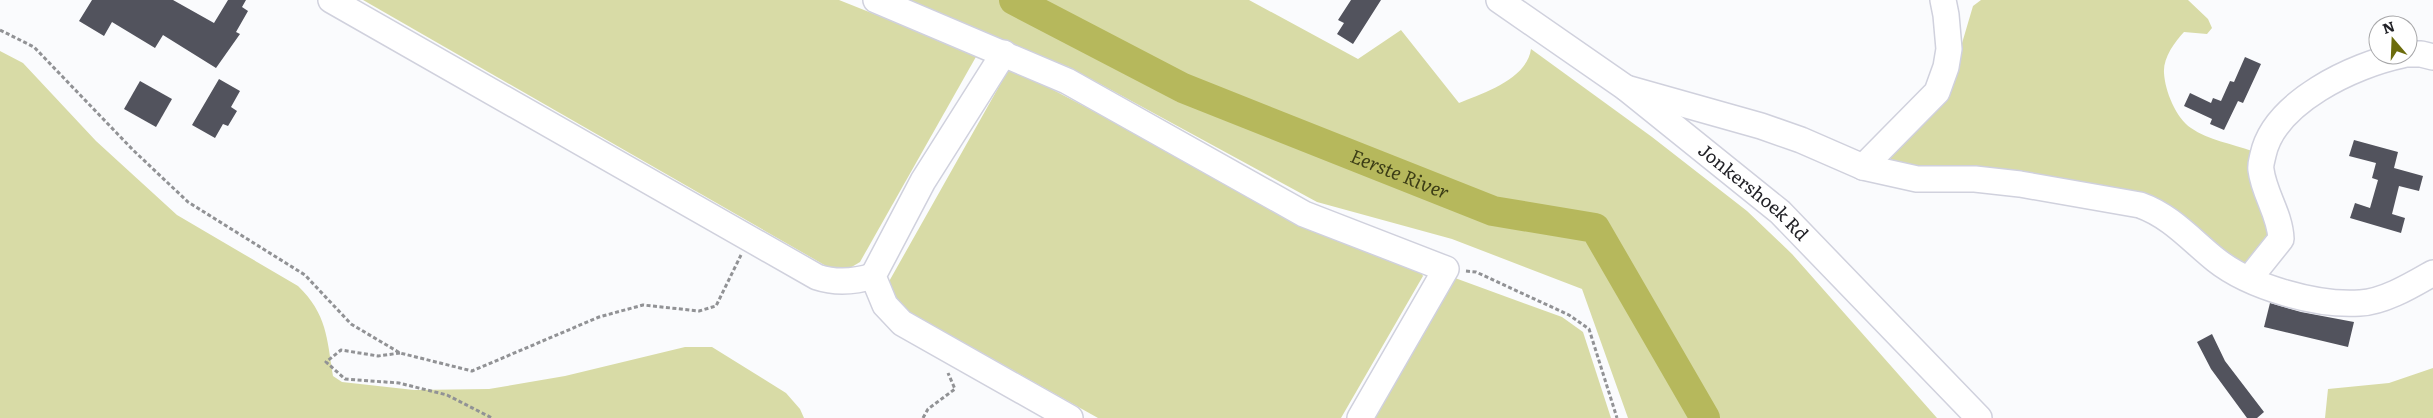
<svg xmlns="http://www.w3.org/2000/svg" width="2433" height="418" viewBox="0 0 2433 418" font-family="Literata,serif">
<rect width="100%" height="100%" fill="#fafbfd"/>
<!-- green -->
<g fill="#d8dba6">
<path d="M363,0H839L977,55L860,262L840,274Z"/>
<path d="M891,0H1249L1358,59L1401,30L1459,103C1483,93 1527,79 1531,49L1652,137L1747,211L1792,254L1937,418H1628L1582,289L1452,239L1317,202L1069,67Z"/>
<path d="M1981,0H2188L2208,19L2212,28L2207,34L2184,32C2174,43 2163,58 2164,73C2165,91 2176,118 2191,128C2208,140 2233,144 2252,151L2271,232L2248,263H2236L2176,214L1921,170L1891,162V149L1960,50L1973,6Z"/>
<path d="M0,51L23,63L96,141L177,215L298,286C327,314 327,338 333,376L342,382L414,390L489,389L565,376L685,347H712L786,393L800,409L804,418H0Z"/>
<path d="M1010,67L1148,140L1290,221L1418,266L1423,276L1341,418H1098L895,304L887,285Z"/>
<path d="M1455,278L1562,317L1583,332L1611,418H1375Z"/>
<path d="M2433,368V418H2325L2328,389L2389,383Z"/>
</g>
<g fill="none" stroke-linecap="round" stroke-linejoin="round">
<!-- river -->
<path stroke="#b6b85c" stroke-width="30" id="s1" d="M1014,0L1183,88L1493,211L1595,228L1705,418"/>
</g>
<!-- building -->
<g fill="#52535d">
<path d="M92,0H173L214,23L228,0H246L242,7L248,11L236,32L240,34L216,68L163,35L155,48L112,22L104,36L79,21Z"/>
<path d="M1351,0H1381L1353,44L1337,34L1344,23L1338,20Z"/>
<path d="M2245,57L2261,64L2243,103L2238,101L2224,130L2210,124L2212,119L2184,106L2190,93L2211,103L2213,98L2221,101L2230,81L2234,82Z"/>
<path d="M219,79L240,91L231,107L237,111L228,126L223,124L215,138L192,125Z"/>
<path d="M140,81L172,99L156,127L124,109Z"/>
<path d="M2354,140L2398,152L2394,168L2423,176L2419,191L2399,186L2392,214L2405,218L2401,233L2350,218L2355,203L2370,208L2378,180L2372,178L2376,163L2349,156Z"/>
<path d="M2270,303L2301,312L2354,322L2348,347L2264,327Z"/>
<path d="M2212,334L2225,361L2264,412L2257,418H2247L2211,369L2197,342Z"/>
</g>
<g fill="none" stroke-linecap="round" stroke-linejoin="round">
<defs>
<g id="minor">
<path d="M331,0L817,277C835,283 854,282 873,276"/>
<path d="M876,0L1067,81L1304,214L1446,269L1360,418"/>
<path id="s2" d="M1499,0L1626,88L1780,212L1979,418"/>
<path d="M1004,53L923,181L873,276L885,305L902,323L1070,418"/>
<path d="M2408,54H2421L2433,57"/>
<path d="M1626,88L1761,126L1801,140L1863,167L1917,179H1975L2020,184L2140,205C2171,216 2191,240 2216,260C2250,287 2317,306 2360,303C2384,302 2412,285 2433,273"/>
<path d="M1863,167L1937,92L1946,67L1949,49L1946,15L1943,0"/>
<path d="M2249,279L2281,239C2280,214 2264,194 2261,170C2260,165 2262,160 2263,155C2274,102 2354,65 2402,55"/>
</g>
</defs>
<!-- minor casing -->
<use href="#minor" stroke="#d0d1dd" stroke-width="28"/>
<!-- path -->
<g stroke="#919295" stroke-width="3" stroke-dasharray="4 2.5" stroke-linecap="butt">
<path d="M0,30L34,47L133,150L188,202L305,275L351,324L400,353L472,371L599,317L643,305L699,311L716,306L741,255"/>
<path d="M1466,271L1476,272L1569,315L1589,329L1617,418"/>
<path d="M400,353L378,356L341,350L326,362L345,379L399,383L447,395L492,418"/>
<path d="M923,418L928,409L955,389L948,373"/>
</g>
<!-- minor -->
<use href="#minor" stroke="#fff" stroke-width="25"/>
</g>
<g text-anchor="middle" stroke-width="5" stroke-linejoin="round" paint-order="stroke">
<!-- street labels -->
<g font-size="18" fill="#222227" stroke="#fff">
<text dy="6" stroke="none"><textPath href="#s2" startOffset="319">Jonkershoek Rd</textPath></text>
</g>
<!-- water labels -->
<g font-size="19" font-style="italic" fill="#3c3d16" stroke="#fff">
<text dy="7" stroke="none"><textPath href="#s1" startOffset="424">Eerste River</textPath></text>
</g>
</g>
<!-- north arrow -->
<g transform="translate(2393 40) rotate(341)"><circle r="24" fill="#ffffff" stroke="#a7a7a9"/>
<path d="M0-4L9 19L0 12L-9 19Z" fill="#6c6c0c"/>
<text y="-8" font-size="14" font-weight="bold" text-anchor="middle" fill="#222227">N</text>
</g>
</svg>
